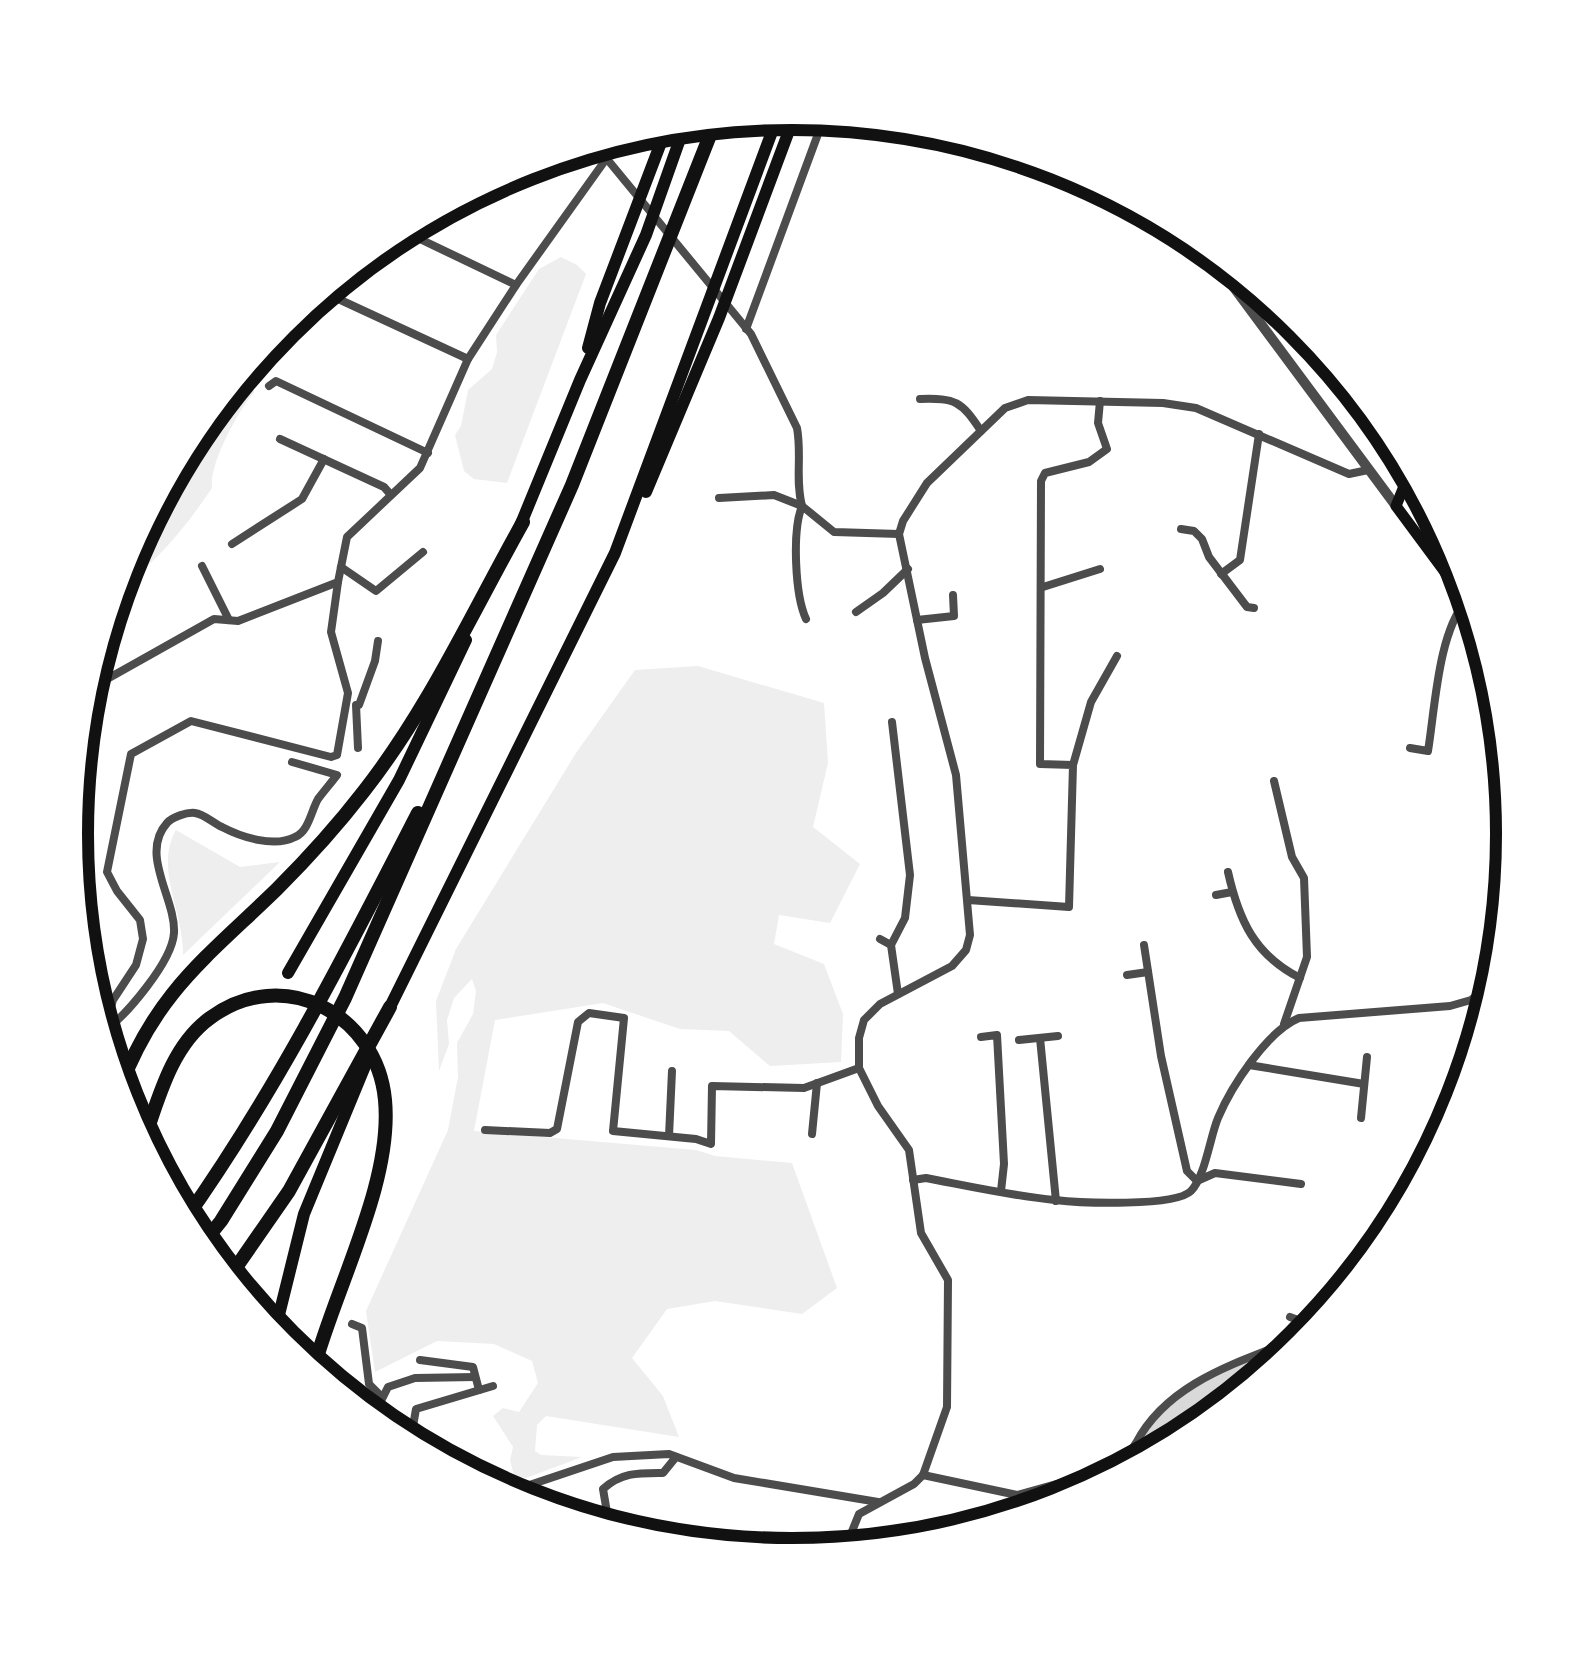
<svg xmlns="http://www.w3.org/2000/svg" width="1584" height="1668" viewBox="0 0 1584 1668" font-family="'Nunito Sans',sans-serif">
<rect width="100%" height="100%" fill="#fff"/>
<!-- green -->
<g fill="#eee">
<path d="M561,257L577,265L586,274L507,483L474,479L464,471L455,435L461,426L468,390L492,369L497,352L496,335L539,269Z"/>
<path d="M248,364L254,392C238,412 209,463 212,488C185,528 155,565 115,591L125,557L192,432Z"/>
<path d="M698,666L824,703L828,763L813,827L860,864L830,923L779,915L774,944L824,964L843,1014L841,1062L770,1066L729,1031L680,1029L603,1003L495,1020L474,1131L696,1150L715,1156L792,1163L837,1288L802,1314L715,1301L667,1309L632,1358L663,1396L679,1437L546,1416L537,1425L535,1451L541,1455L582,1457L526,1478L514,1476L510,1460L513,1447L493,1416L503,1408L519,1412L538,1383L532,1361L494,1344L437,1341L375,1372L366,1311L448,1130L458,1077L457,1043L473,1014L476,991L472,979L454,998L447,1020L449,1044L439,1071L436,1001L456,949L576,753L635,670Z"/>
<path d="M176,830L240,867L280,862L183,955C184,912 154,868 176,830Z"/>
</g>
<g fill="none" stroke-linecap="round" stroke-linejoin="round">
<!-- river -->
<path stroke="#d9d9d9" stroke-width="32" d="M1145,1460C1173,1406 1224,1389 1277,1366"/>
<!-- minor -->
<g stroke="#4c4c4c" stroke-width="8">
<path d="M589,145L607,159L751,334L797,428C802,455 795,480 802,506L834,532L899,534"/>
<path d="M399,229L516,285"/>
<path d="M321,291L468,359"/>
<path d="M746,329L825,115"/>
<path d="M269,386L276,381L428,453"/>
<path d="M920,399C956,398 961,401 981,431"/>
<path d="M280,439L384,487L391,495"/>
<path d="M719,498L774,495L802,506C792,531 795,595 806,619"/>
<path d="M1181,529L1194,531L1202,539L1209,557L1247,607L1254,608"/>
<path d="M232,544L302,499L324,459"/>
<path d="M202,566L229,620"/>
<path d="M341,567L376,591L423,552"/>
<path d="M1221,574L1240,560L1259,434"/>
<path d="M1043,587L1100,569"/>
<path d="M856,612L883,593L908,569"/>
<path d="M917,620L954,616L953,595"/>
<path d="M84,692L214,619L238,621L338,582L347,537L420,468L468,359L516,285L624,134"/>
<path d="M356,705L358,748"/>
<path d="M359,705L375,661L378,641"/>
<path d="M1410,748L1428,751C1435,709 1438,633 1466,601"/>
<path d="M1073,765L1091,702L1117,656"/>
<path d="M1274,781L1292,857L1304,878L1307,957L1284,1024"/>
<path d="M1228,872C1239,921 1255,955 1300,978"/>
<path d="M1216,895L1232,892"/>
<path d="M968,900L1069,907L1073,765L1040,764L1041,481L1045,473L1089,462L1107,449L1098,423L1100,401"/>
<path d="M880,939L891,945L898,994"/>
<path d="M891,945L905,918L910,875L892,722"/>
<path d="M1144,945L1161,1056L1187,1171L1197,1181L1215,1173L1301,1184"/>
<path d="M1127,975L1148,972"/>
<path d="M105,1031C127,1014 172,962 174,933C176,899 139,854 167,823C172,817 187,812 195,813C204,814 213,823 222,827C241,837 274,848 295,837C309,831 311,811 318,799C324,791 331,783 337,775L292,762"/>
<path d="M103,1037L113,1000L136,965L143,939L140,920L117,891L107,872L131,754L191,721L331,757L337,755L348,693L331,632L338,582"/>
<path d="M981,1037L997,1035L1004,1164L1001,1191"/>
<path d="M1040,1038L1056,1201"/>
<path d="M1019,1040L1058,1036"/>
<path d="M1249,1065L1364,1084"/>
<path d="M1361,1118L1367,1057"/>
<path d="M485,1130L550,1133L557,1129L578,1022L589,1013L624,1018L613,1131L696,1139L711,1144L712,1086L804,1088L859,1068"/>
<path d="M812,1134L817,1083"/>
<path d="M669,1136L672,1071"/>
<path d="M913,1180L926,1178C968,1186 1012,1196 1055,1200C1080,1203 1175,1207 1191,1191C1205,1177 1210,1137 1218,1118C1231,1087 1267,1031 1299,1018L1450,1006L1471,1000L1499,979"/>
<path d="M1290,1317L1317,1327"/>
<path d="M352,1324L362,1328L369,1384L382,1397"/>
<path d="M420,1360L473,1367L479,1390"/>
<path d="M377,1423V1409L388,1387L415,1378L475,1377"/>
<path d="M412,1432L416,1409L493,1386"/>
<path d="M1173,1445L1210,1414L1227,1407"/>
<path d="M1124,1471C1125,1460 1130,1452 1136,1443C1171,1377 1249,1360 1313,1332"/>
<path d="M923,1475L1017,1495L1067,1481L1113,1477"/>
<path d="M503,1494L613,1457L669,1454L734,1478L878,1502"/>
<path d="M1017,1495L1021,1515"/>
<path d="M610,1530L603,1489C622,1472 639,1473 663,1473L676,1457"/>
<path d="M844,1551L859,1514L914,1484L923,1475L947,1407L948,1280L921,1233L909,1150L878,1106L859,1068V1038L864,1020L880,1004L952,966L966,950L970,935L956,775L925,658L899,534L903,521L927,483L1005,408L1028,400L1163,403L1196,408L1349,474L1368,470"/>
<path d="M782,1555L783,1538"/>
</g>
<!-- tertiary -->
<path stroke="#4c4c4c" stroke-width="10" d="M1195,235L1396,506"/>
<!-- secondary -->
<path stroke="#111" stroke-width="11" d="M1411,469L1396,506L1476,614"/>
<!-- primary -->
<g stroke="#111" stroke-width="12">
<path d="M588,348L600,303L668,124"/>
<path d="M646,492L719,318L796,112"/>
<path d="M518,531L580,380L646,235L686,122"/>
<path d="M288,973L399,780L466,640"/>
<path d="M387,1013L615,553L779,113"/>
<path d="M274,1335L304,1214L370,1054"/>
</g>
<!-- motorway -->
<g stroke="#111" stroke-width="14">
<path d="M119,1090C156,992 206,958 277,889C308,858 337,826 364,791C429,708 472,613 523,522"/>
<path d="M143,1143C158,1100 171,1046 210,1018C283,964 377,1014 385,1100C393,1183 335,1288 313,1371"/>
<path d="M184,1221C275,1093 346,953 418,813"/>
<path d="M201,1246L221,1221L277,1131L345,998L572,485L716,120"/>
<path d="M228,1279L289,1191L390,1007"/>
</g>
</g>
<!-- crop -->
<path d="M0 0H1584V1668H0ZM88 834a704 704 0 1 1 1408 0a704 704 0 1 1-1408 0Z" fill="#fff" fill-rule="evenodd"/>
<path fill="none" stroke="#111" stroke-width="12" d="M88 834a704 704 0 1 1 1408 0a704 704 0 1 1-1408 0Z"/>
</svg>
